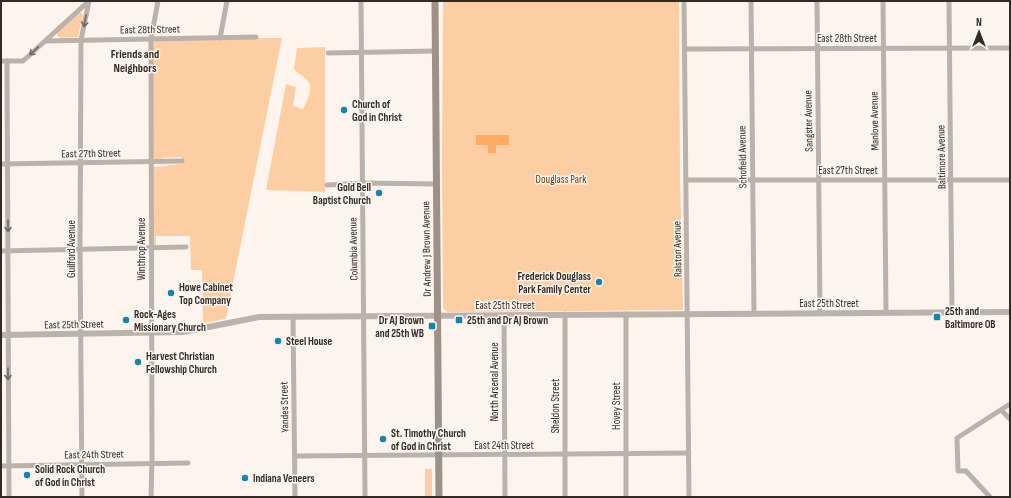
<svg xmlns="http://www.w3.org/2000/svg" width="1011" height="498" viewBox="0 0 1011 498" font-family="'Sofia Sans Condensed',sans-serif">
<rect width="100%" height="100%" fill="#fdf4ee"/>
<!-- green -->
<g fill="#fdcda4">
<path d="M443,1H679L680,176L683,310L447,312L443,308L442,159Z"/>
<path d="M80,12L83,15L78,37L61,38L57,36V33Z"/>
<path d="M251,38H282L226,318L225,319L205,323L203,322L202,270H191L190,236H156V245H154L153,167L168,166V165L182,164V157L161,158V159H156L153,157V42H155V41Z"/>
<path d="M325,47V192L266,190L286,84L296,87L293,106L303,109C307,101 315,86 306,79C302,75 297,73 294,69L297,48Z"/>
<rect x="425" y="469" width="7" height="28"/>
</g>
<!-- water -->
<path fill="#fcac63" d="M476,135H509V145H496V153H488V145H476Z"/>
<g fill="none" stroke-linecap="round" stroke-linejoin="round">
<!-- minor -->
<g stroke="#bbb2ab" stroke-width="5">
<path d="M361,1L365,497"/>
<path d="M684,1L689,497"/>
<path d="M751,1L754,313"/>
<path d="M817,1L820,313"/>
<path d="M883,1L886,312"/>
<path d="M949,1L952,312"/>
<path d="M220,38L227,1"/>
<path d="M45,41L256,37"/>
<path d="M685,49L1010,48"/>
<path d="M328,53L435,51"/>
<path d="M1,61H23L89,1"/>
<path d="M7,61L9,497"/>
<path d="M1,164L182,161"/>
<path d="M686,180H1010"/>
<path d="M327,185L363,183L437,184"/>
<path d="M1,251L186,247"/>
<path d="M565,314V497"/>
<path d="M626,314V497"/>
<path d="M504,315L505,497"/>
<path d="M293,317L295,497"/>
<path d="M1001,410L1010,419"/>
<path d="M295,456L689,453"/>
<path d="M1,466L188,463"/>
<path d="M82,497L80,248L81,40L89,1"/>
<path d="M151,497L152,459L151,39L158,1"/>
<path d="M990,497L966,471H958L957,438L1010,404"/>
</g>
<!-- tertiary -->
<path stroke="#bbb2ab" stroke-width="6" d="M1,335L183,332L259,317L1010,312"/>
<!-- secondary -->
<path stroke="#9e9187" stroke-width="7" d="M435,1L439,497"/>
</g>
<!-- one-way arrows -->
<defs><path id="oneway-shaft" d="M-6 0H5M1.5-3L5.5 0L1.5 3" fill="none" stroke-width="1.6" stroke-linecap="round" stroke-linejoin="round"/></defs>
<g stroke="#706861">
<use href="#oneway-shaft" transform="translate(85 21) rotate(101)"/>
<use href="#oneway-shaft" transform="translate(34 51) rotate(137)"/>
<use href="#oneway-shaft" transform="translate(8 226) rotate(90)"/>
<use href="#oneway-shaft" transform="translate(8 374) rotate(90)"/>
</g>
<!-- markers -->
<g fill="#1485ab" stroke="#fdf4ee" stroke-width="1.5">
<circle cx="344" cy="110" r="4"/>
<circle cx="379" cy="193" r="4"/>
<circle cx="599" cy="282" r="4"/>
<circle cx="171" cy="293" r="4"/>
<rect x="933" y="313" width="8" height="8" rx="2"/>
<circle cx="126" cy="320" r="4"/>
<rect x="455" y="316" width="8" height="8" rx="2"/>
<rect x="428" y="322" width="8" height="8" rx="2"/>
<circle cx="278" cy="341" r="4"/>
<circle cx="138" cy="362" r="4"/>
<circle cx="383" cy="439" r="4"/>
<circle cx="27" cy="475" r="4"/>
<circle cx="245" cy="478" r="4"/>
</g>
<g text-anchor="middle" stroke-width="3" stroke-linejoin="round" paint-order="stroke">
<!-- street labels -->
<g font-size="11" fill="#332c25" stroke="#fdf4ee">
<text transform="translate(150 29) rotate(-1)" y="4">East 28th Street</text>
<text x="847" y="42">East 28th Street</text>
<text transform="translate(808 121) rotate(-91)" y="4">Sangster Avenue</text>
<text transform="translate(874 121) rotate(-91)" y="4">Manlove Avenue</text>
<text transform="translate(91 153) rotate(-1)" y="4">East 27th Street</text>
<text transform="translate(742 157) rotate(-91)" y="4">Schofield Avenue</text>
<text transform="translate(941 157) rotate(-91)" y="4">Baltimore Avenue</text>
<text x="848" y="174">East 27th Street</text>
<text transform="translate(71 249) rotate(-90)" y="4">Guilford Avenue</text>
<text transform="translate(141 249) rotate(-90)" y="4">Winthrop Avenue</text>
<text transform="translate(353 249) rotate(-91)" y="4">Columbia Avenue</text>
<text transform="translate(426 249) rotate(-91)" y="4">Dr Andrew J Brown Avenue</text>
<text transform="translate(677 249) rotate(-91)" y="4">Ralston Avenue</text>
<text x="829" y="307">East 25th Street</text>
<text x="505" y="309">East 25th Street</text>
<text transform="translate(74 324) rotate(-1)" y="4">East 25th Street</text>
<text transform="translate(494 382) rotate(-90)" y="4">North Arsenal Avenue</text>
<text transform="translate(555 406) rotate(-90)" y="4">Sheldon Street</text>
<text transform="translate(616 406) rotate(-90)" y="4">Hovey Street</text>
<text transform="translate(284 407) rotate(-91)" y="4">Yandes Street</text>
<text x="504" y="449">East 24th Street</text>
<text transform="translate(94 454) rotate(-1)" y="4">East 24th Street</text>
</g>
<!-- poi labels -->
<g font-size="11" font-weight="bold" fill="#332c25" stroke="#fdf4ee" text-anchor="start">
<text x="352" y="108">Church of<tspan x="352" dy="13">God in Christ</tspan></text>
<text x="371" y="191" text-anchor="end">Gold Bell<tspan x="371" dy="13">Baptist Church</tspan></text>
<text x="591" y="280" text-anchor="end">Frederick Douglass<tspan x="591" dy="13">Park Family Center</tspan></text>
<text x="179" y="291">Howe Cabinet<tspan x="179" dy="13">Top Company</tspan></text>
<text x="945" y="315">25th and<tspan x="945" dy="13">Baltimore OB</tspan></text>
<text x="134" y="318">Rock-Ages<tspan x="134" dy="13">Missionary Church</tspan></text>
<text x="424" y="324" text-anchor="end">Dr AJ Brown<tspan x="424" dy="13">and 25th WB</tspan></text>
<text x="467" y="324">25th and Dr AJ Brown</text>
<text x="286" y="345">Steel House</text>
<text x="146" y="360">Harvest Christian<tspan x="146" dy="13">Fellowship Church</tspan></text>
<text x="391" y="437">St. Timothy Church<tspan x="391" dy="13">of God in Christ</tspan></text>
<text x="35" y="473">Solid Rock Church<tspan x="35" dy="13">of God in Christ</tspan></text>
<text x="253" y="482">Indiana Veneers</text>
</g>
<!-- park labels -->
<g font-size="11" fill="#6f3d00" stroke="#fdf4ee">
<text x="561" y="183">Douglass Park</text>
</g>
<!-- neighbourhood labels -->
<g font-size="12" font-weight="bold" fill="#332c25" stroke="#fdf4ee">
<text x="135" y="58">Friends and<tspan x="135" dy="14">Neighbors</tspan></text>
</g>
</g>
<!-- border -->
<rect width="1011" height="498" fill="none" stroke="#332c25" stroke-width="4"/>
<!-- north arrow -->
<g transform="translate(979 32)" stroke="#fdf4ee" stroke-width="3" paint-order="stroke">
<path d="M0-3L7 15L0 10L-7 15Z" fill="#332c25"/>
<text y="-6" font-size="11" font-weight="bold" text-anchor="middle" fill="#332c25">N</text>
</g>
</svg>
